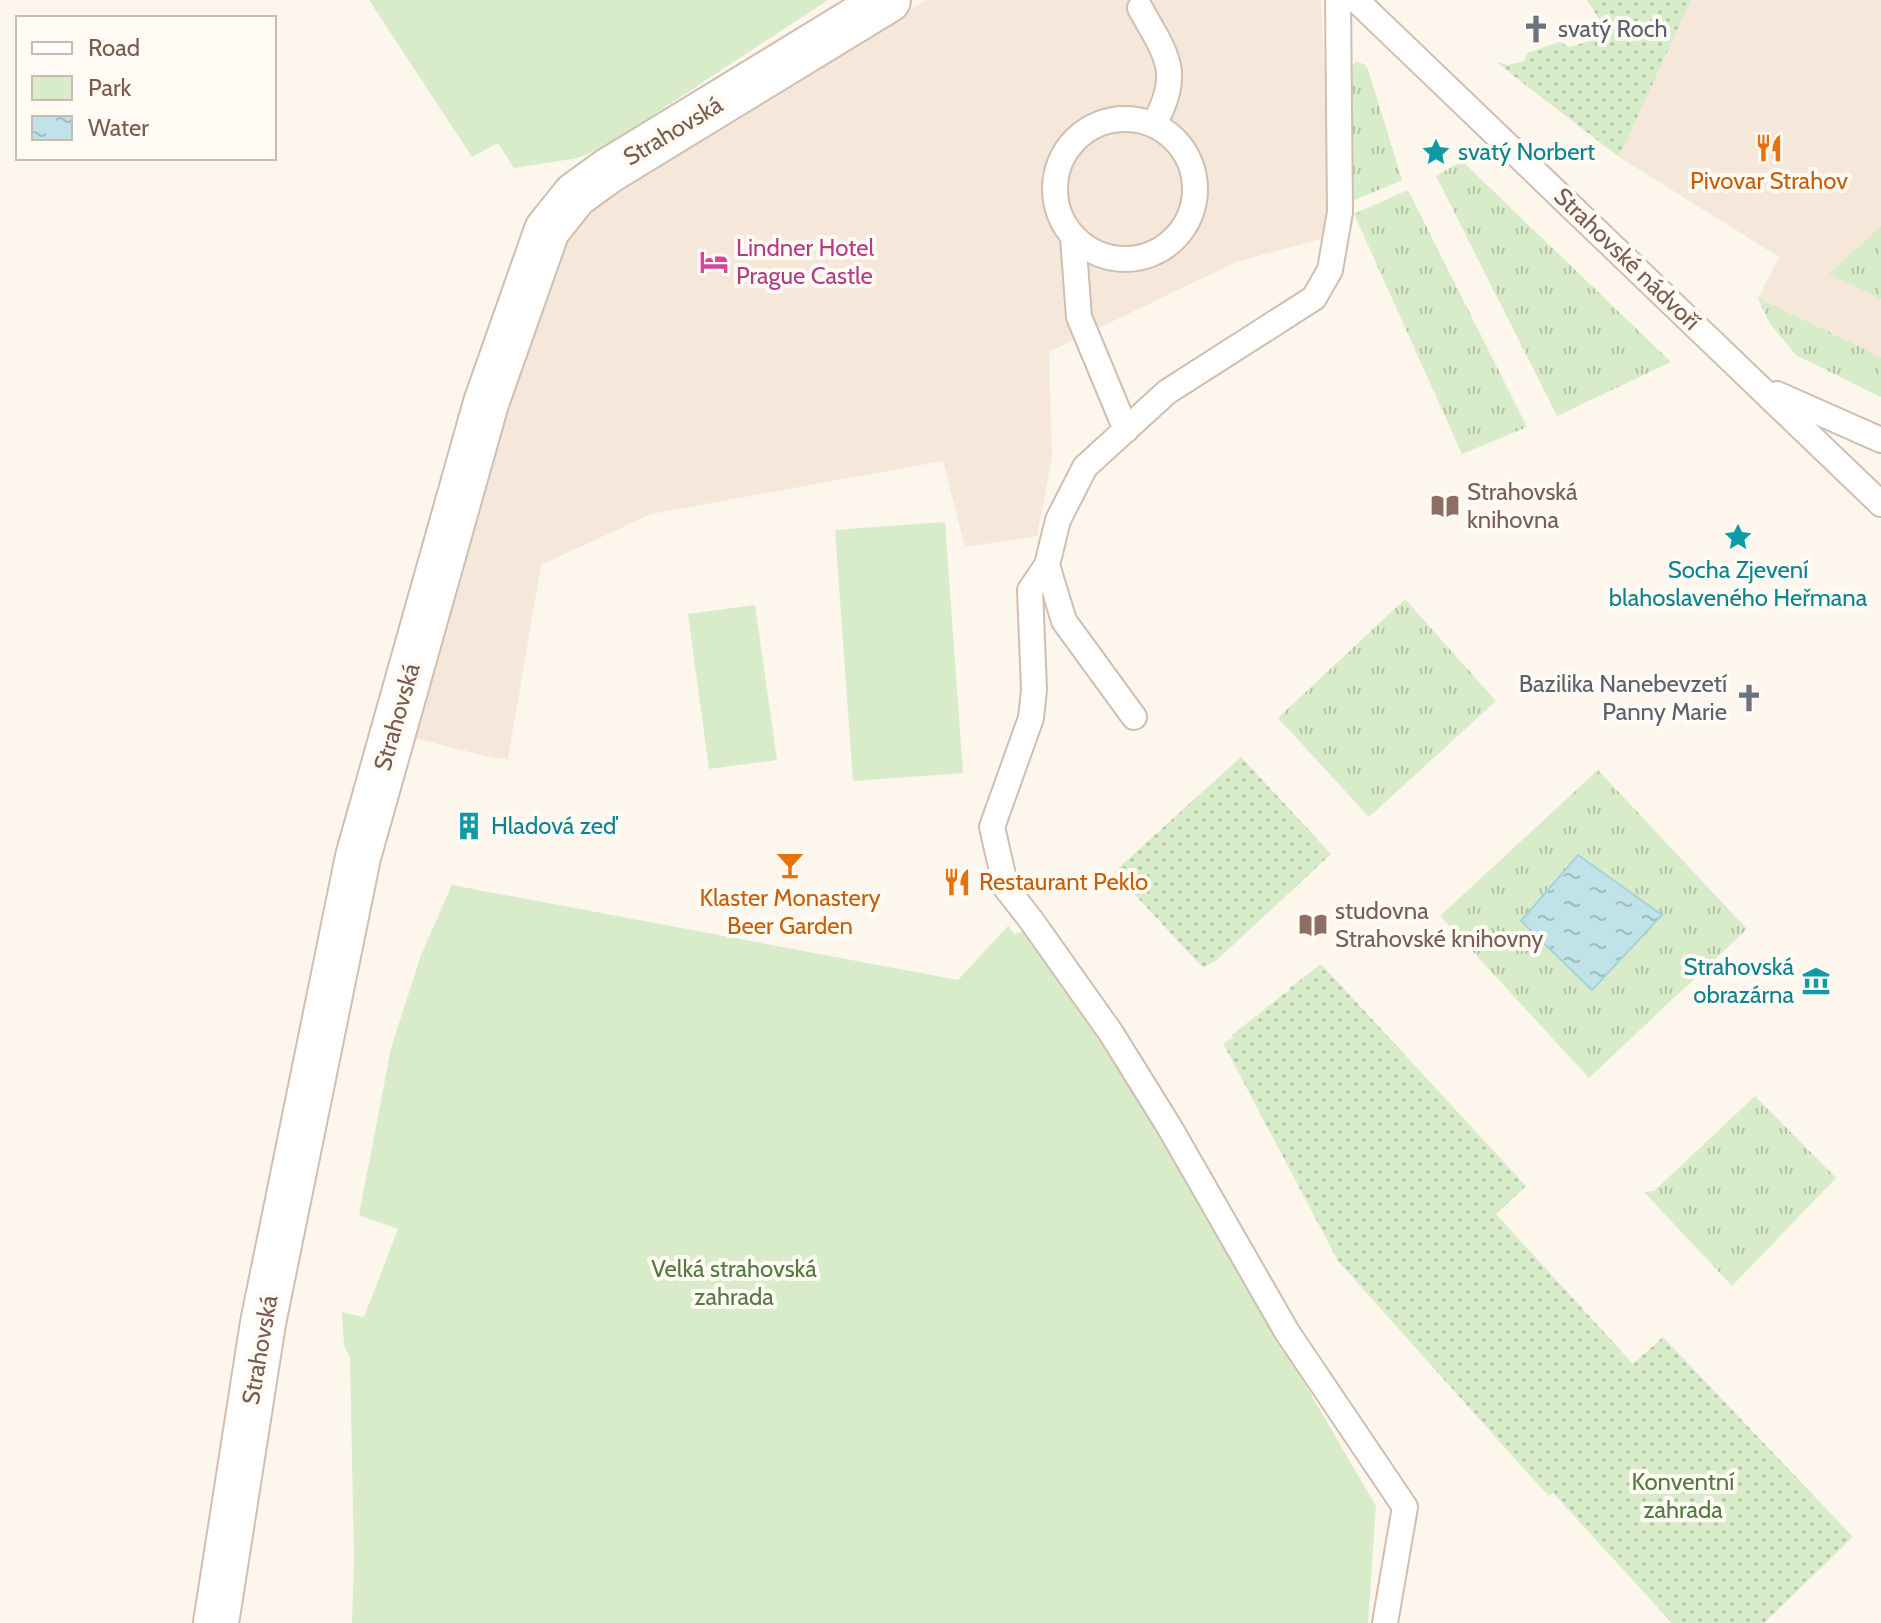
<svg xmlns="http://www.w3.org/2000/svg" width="1881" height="1623" viewBox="0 0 1881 1623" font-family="Cabin,sans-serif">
<defs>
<pattern id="grass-tufts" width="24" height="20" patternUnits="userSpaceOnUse" patternTransform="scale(2)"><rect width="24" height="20" fill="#d8ecc9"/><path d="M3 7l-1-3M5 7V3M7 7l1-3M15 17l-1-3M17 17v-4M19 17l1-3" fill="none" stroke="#b4c2a5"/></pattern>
<pattern id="garden-dots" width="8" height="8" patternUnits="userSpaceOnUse" patternTransform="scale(2)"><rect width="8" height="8" fill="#d8ecc9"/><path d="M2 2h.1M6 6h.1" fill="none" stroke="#b4c2a5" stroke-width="1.8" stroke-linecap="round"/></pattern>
<pattern id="water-ripples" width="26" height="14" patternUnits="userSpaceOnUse" patternTransform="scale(2)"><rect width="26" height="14" fill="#bfe3e8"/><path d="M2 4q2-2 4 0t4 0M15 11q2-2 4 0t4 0" fill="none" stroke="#a0bbbe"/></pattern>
</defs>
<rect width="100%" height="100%" fill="#fdf6ec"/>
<!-- residential -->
<g fill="#f5e8da">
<path d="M926,0H1321L1332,236L1236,262L1049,352L1052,458L1037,536L965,547L943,461L651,514L541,565L508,759L493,758L407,736L471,513L561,245L596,207Z"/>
<path d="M1691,0H1881V357L1758,298L1779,257L1619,157Z"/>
</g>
<!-- grass -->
<g fill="url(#grass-tufts)">
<path d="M1356,62L1364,64L1368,69L1402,180L1353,201L1347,70Z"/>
<path d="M1462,161L1671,362L1557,416L1436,176Z"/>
<path d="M1408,190L1527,427L1462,454L1354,214Z"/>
<path d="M1881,226V299L1829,274Z"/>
<path d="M1758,298L1881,357V397L1796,355L1770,324Z"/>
<path d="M1405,599L1496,701L1369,817L1278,718Z"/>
<path d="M1598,770L1747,929L1589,1078L1440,916Z"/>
<path d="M1755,1096L1836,1178L1732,1286L1644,1192L1654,1191Z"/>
</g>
<!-- park -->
<g fill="#d8ecc9">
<path d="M369,0H828L606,146L578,158L514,168L498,143L472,157Z"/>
<path d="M945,522L963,773L853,781L835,530Z"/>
<path d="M755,605L777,760L709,769L688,614Z"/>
<path d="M452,885L958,980L1008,926L1014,934L1026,931L1103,1038L1376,1506L1368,1623H352L354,1561L350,1358L344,1345L342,1312L364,1317L398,1229L359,1215L391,1048L421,955Z"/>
</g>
<!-- garden -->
<g fill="url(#garden-dots)">
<path d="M1587,0H1691L1619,157L1496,62L1508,65L1524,61L1527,53L1559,42L1570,47L1592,40L1599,19Z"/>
<path d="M1241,757L1331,854L1217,960L1203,968L1114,872Z"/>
<path d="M1321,964L1526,1186L1496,1214L1633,1364L1663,1337L1853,1537L1764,1623H1672L1553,1493L1549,1496L1532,1478L1338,1261L1223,1043L1233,1038L1232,1035L1256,1016L1258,1017L1260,1013L1286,992L1288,993L1290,988Z"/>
</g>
<!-- water -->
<path fill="url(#water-ripples)" stroke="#a5d3da" stroke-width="2" d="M1578,855L1662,915L1592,990L1521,921Z"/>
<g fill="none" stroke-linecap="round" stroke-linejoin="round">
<defs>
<g id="service">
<path d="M1338,0L1340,212L1330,270L1314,298L1167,392L1085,467L1058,520L1047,565L1030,590L1034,690L1031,718L992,827L1006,888L1031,920L1111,1033L1170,1128L1287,1332L1405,1507L1385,1623"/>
<path d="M1356,0L1881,504"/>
<path d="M1140,8C1166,55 1183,72 1154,124"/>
<circle cx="1125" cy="189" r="70"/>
<path d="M1073,237L1079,317L1126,430"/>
<path d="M1777,394L1881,440"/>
<path d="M1047,565L1064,621L1134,717"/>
</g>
<path id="minor" d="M216,1623L263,1323L358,857L486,403L547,230L575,195L608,171L888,0"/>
</defs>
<!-- service casing -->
<use href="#service" stroke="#d1beb0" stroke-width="28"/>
<!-- minor casing -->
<use href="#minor" stroke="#d1beb0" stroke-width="48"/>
<!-- service -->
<use href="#service" stroke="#fff" stroke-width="24"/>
<!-- minor -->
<use href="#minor" stroke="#fff" stroke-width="44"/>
</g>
<!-- icons -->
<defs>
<symbol id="church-bare" viewBox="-9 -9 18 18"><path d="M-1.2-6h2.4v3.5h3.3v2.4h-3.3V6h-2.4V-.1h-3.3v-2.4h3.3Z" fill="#6b7280" stroke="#fffaf3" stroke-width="2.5" paint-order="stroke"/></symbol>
<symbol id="restaurant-bare" viewBox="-9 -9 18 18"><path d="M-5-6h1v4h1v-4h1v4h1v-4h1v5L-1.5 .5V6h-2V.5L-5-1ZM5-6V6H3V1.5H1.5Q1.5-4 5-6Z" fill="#e8710a" stroke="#fffaf3" stroke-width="2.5" paint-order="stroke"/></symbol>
<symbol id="sight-bare" viewBox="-9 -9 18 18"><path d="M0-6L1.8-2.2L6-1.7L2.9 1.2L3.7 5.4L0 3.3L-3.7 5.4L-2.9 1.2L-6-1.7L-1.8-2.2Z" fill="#0f9aa8" stroke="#fffaf3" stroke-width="2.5" paint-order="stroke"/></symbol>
<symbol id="hotel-bare" viewBox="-9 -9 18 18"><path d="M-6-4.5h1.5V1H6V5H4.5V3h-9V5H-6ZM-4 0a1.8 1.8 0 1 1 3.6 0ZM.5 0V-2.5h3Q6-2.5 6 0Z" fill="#d1479c" stroke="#fffaf3" stroke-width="2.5" paint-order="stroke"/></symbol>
<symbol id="library-bare" viewBox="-9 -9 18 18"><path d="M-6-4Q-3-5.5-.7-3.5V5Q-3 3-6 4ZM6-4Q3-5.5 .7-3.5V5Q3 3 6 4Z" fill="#8d6e63" stroke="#fffaf3" stroke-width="2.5" paint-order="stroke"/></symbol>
<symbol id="building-bare" viewBox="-9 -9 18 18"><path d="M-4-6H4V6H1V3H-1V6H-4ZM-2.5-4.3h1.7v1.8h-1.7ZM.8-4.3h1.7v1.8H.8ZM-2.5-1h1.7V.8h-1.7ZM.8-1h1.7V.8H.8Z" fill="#0f9aa8" stroke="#fffaf3" stroke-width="2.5" paint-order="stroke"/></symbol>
<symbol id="bar-bare" viewBox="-9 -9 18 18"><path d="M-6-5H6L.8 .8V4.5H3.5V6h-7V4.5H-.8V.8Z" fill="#e8710a" stroke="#fffaf3" stroke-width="2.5" paint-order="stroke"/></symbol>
<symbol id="museum-bare" viewBox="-9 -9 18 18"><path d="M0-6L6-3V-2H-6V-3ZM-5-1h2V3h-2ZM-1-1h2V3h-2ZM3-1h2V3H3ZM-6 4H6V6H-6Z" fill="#0f9aa8" stroke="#fffaf3" stroke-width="2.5" paint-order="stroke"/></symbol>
</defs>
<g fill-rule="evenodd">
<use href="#church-bare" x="1516" y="9" width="40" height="40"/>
<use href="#restaurant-bare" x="1749" y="128" width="40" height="40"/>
<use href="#sight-bare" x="1416" y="132" width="40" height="40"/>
<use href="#hotel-bare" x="694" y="242" width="40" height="40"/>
<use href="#library-bare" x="1425" y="486" width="40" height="40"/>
<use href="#sight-bare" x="1718" y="517" width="40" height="40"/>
<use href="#church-bare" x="1729" y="678" width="40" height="40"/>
<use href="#building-bare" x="449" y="806" width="40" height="40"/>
<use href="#bar-bare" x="770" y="845" width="40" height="40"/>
<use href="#restaurant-bare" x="937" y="862" width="40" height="40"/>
<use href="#library-bare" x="1293" y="905" width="40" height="40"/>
<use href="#museum-bare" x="1796" y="961" width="40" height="40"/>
</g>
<g text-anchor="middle" stroke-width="8" stroke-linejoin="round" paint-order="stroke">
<!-- worship labels -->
<g font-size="24" fill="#5b616d" stroke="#fffaf3" text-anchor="start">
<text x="1558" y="37">svatý Roch</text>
<text x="1727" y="692" text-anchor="end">Bazilika Nanebevzetí<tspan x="1727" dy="28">Panny Marie</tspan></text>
</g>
<!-- street labels -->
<g font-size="24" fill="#7a5c4d" stroke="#fffaf3">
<text transform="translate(673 131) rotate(-31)" y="8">Strahovská</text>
<text transform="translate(1627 259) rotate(44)" y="8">Strahovské nádvoří</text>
<text transform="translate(397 717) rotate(-74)" y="8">Strahovská</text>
<text transform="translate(260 1350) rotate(-80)" y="8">Strahovská</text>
</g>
<!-- culture labels -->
<g font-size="24" fill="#0d838f" stroke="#fffaf3" text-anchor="start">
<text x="1458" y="160">svatý Norbert</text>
<text x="1738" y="578" text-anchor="middle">Socha Zjevení<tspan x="1738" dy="28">blahoslaveného Heřmana</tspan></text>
<text x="491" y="834">Hladová zeď</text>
<text x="1794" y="975" text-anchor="end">Strahovská<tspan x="1794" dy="28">obrazárna</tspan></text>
</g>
<!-- food labels -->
<g font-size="24" fill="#c56008" stroke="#fffaf3">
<text x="1769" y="189">Pivovar Strahov</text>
<text x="979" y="890" text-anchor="start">Restaurant Peklo</text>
<text x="790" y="906">Klaster Monastery<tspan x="790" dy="28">Beer Garden</tspan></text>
</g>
<!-- hotel labels -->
<g font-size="24" fill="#b23c85" stroke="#fffaf3" text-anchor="start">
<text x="736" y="256">Lindner Hotel<tspan x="736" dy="28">Prague Castle</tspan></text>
</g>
<!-- education labels -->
<g font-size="24" fill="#785e54" stroke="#fffaf3" text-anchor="start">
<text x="1467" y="500">Strahovská<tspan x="1467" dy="28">knihovna</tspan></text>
<text x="1335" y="919">studovna<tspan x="1335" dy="28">Strahovské knihovny</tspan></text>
</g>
<!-- park labels -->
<g font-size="24" fill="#537a41" stroke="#fffaf3">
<text x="734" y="1277">Velká strahovská<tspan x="734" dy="28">zahrada</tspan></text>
<text x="1683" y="1490">Konventní<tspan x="1683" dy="28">zahrada</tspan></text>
</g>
</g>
<!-- legend -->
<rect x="16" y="16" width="260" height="144" fill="#fffaf3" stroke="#cabbb1" stroke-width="2"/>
<rect x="32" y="42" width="40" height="12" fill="#ffffff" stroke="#cabbb1" stroke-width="2"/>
<text x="88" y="56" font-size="24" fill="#7a5c4d">Road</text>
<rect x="32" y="76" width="40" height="24" fill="#d8ecc9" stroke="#cabbb1" stroke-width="2"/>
<text x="88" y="96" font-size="24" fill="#7a5c4d">Park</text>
<rect x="32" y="116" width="40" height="24" fill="url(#water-ripples)" stroke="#cabbb1" stroke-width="2"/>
<text x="88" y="136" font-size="24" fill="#7a5c4d">Water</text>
</svg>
